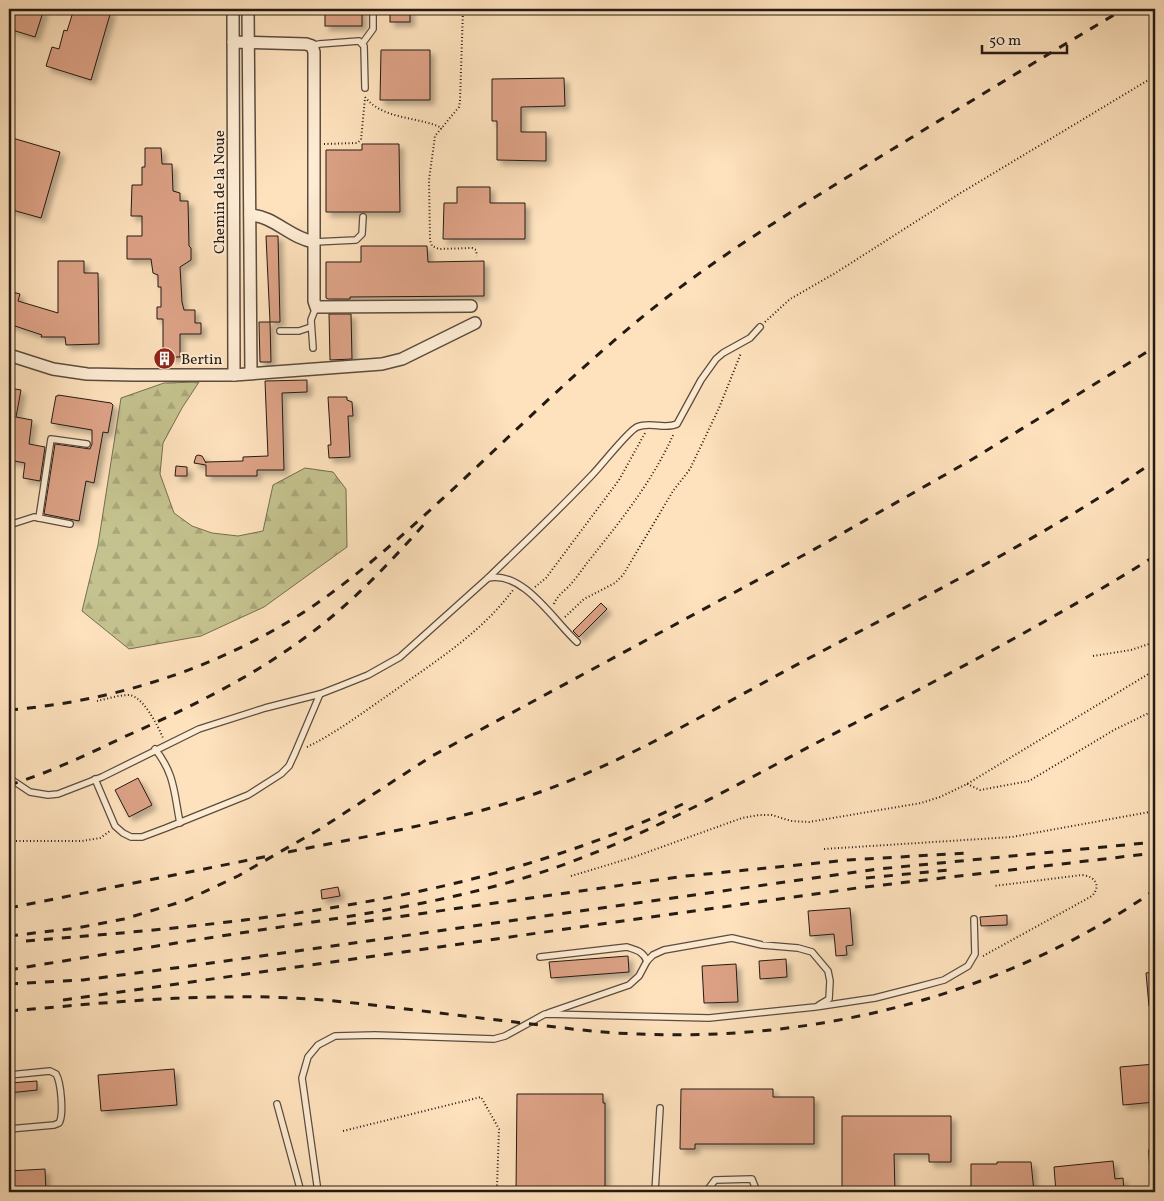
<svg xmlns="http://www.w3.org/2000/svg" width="1164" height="1201" viewBox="0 0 1164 1201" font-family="Vollkorn,serif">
<defs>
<pattern id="forest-firs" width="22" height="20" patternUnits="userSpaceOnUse" patternTransform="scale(1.25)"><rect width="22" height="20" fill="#c4c28e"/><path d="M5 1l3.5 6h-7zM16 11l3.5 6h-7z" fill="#a8a67a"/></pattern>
<filter id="shadow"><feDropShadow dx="4.5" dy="4.5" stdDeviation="2.5" flood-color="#0004"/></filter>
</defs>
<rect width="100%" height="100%" fill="#fee2bd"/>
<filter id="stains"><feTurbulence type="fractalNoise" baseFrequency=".004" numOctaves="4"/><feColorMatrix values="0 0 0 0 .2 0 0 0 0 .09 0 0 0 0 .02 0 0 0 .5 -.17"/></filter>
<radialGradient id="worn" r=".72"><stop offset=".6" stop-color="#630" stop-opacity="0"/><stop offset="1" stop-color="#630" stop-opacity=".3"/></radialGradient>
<!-- forest -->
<path fill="url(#forest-firs)" stroke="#746e51" d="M199,382L182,408L163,443L160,474L174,513L192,526L212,533L238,536L263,531L273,485L305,468L333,472L346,489L347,547L264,607L201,636L129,649L82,611L98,545L121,398L164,383Z"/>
<!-- building -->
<g fill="#dda286" stroke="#241a14" filter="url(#shadow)">
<path d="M9,9H44L35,37L9,29Z"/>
<path d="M74,9H105L111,11L91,80L46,66L52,47L59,49L64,30L67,31Z"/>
<rect x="325" y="9" width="37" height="17"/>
<rect x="390" y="9" width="20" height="13"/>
<path d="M381,50H430V100H380Z"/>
<path d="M564,78L565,106L521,107V132H546V161L497,160V121H492V79Z"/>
<path d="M9,137L60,152L41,218L9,209Z"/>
<path d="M362,144H399L400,212H326V150H362Z"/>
<path d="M145,148H161L162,164H172L173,191L180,193V201H188L189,246L191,248V260L180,267L182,302L184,310H195V323H201V334H180V357H163V319H157V307H161V287H158V275L153,273L151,259H127V236H142V216H131L132,185H142V167H145Z"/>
<path d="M457,187H490V203H525V239H443L444,203H457Z"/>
<path d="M266,236H278L280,322H270L271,362H260L259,322H270Z"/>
<path d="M361,246H427L428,262L484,261V296L350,297V299H328L326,298V262H361Z"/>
<path d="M58,261H84V273H98L99,344L66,345L65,337H41L42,335L9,324V291L20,294L18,301L58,313Z"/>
<path d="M329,314H351L352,359L330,360Z"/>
<path d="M307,380V392L282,393L284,470H257V476H206V465L194,463L196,456L198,455L202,456L206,463V462L243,461V457L268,456L265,381Z"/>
<path d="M9,388L21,390L16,417L32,420L29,444L45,447L40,481L23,478L25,463L9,460Z"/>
<path d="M58,395L111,403L113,405L108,433L103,432L94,483L86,481L79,521L44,514L55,444L90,449L92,444V430L51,423L56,396H58Z"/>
<path d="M328,397H347V400L352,402L353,416H348L350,457L329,458L328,445H331Z"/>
<path d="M176,466L187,467V476H175Z"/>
<path d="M601,603L607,609L579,637L573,631Z"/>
<path d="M138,778L152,805L129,817L115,790Z"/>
<path d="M338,887L340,896L322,899L321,890Z"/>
<path d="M850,908L853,945L846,946L847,955L836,956L834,934L810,936L808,911Z"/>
<path d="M1007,915V925L981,926L980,917Z"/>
<path d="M628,956L629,972L551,978L549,962Z"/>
<path d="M786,959L787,977L760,979L759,961Z"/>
<path d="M736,964L738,1002L704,1003L702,966Z"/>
<path d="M1155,972V1005L1149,1006L1146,973Z"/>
<path d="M1155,1064V1102L1123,1105L1120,1067Z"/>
<path d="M174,1069L177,1105L101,1111L98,1075Z"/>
<path d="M37,1081V1090L9,1093V1083Z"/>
<path d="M681,1089H773V1097H814V1144H695V1149H680Z"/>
<path d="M517,1094H603V1103H605V1192H516Z"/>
<path d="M842,1116H951V1162H929V1154H894L895,1192H842Z"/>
<path d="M1113,1161L1115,1179L1123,1178L1124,1192H1056L1054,1167Z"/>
<path d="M997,1162H1031L1034,1192H971V1164H997Z"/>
<path d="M45,1169L46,1192H9V1171Z"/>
</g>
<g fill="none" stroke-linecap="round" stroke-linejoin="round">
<defs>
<g id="lane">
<path d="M362,44L373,29V9"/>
<path d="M312,46L319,44L359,41L364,46L365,88"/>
<path d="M314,242L356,240L362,234L363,217"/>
<path d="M280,331H299L311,327"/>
<path d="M313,348L311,320L316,307"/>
<path d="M39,518L51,439L87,444"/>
<path d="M9,525L34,517L70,524"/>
<path d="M488,578C523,544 559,510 592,475C601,466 628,431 637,427C651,421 664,430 677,424L701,380L716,359L723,353L750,338L760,327"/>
<path d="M155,749C175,774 174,793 180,823"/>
<path d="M9,778L30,792L48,795L58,794L102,777L199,729L265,708L320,694L343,685L368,675L400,657L488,578C523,570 554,621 577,642"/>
<path d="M95,779L115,826L123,833L131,837H142L166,828L248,795L281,774L289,766L295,753L320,694"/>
<path d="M540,957L627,947C636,950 643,951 647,961"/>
<path d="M548,1013L629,985L639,976L647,961L653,955L664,950L732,938L762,945L798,948L812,952L828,971L830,981L829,999L819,1005"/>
<path d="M9,1075L50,1071L56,1074C61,1082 64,1115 59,1123L54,1125L9,1129"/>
<path d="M277,1104L301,1192"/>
<path d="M318,1192L302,1078L308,1057L318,1045L335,1036L375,1035L494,1039L505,1036L545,1014L709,1018L815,1007L875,998L918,987L944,980L968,966L975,954L974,919"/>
<path d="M655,1192L660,1108"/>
<path d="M706,1192L715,1180L752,1179L757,1192"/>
<path d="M1155,1192L1152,1151L1155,1148"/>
</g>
<g id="street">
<path d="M233,9L234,375"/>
<path d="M248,9L251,373"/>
<path d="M233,42L306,44L312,46L314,52V301L316,307L471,306"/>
<path d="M250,215C274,216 290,238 314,242"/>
<path d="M9,355L53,369L87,374L133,375H234L382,364L402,359L475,323"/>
</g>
</defs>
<!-- lane casing -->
<use href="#lane" stroke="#5a4c3e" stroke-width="8"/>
<!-- street casing -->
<use href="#street" stroke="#5a4c3e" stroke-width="14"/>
<!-- path -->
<g stroke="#241a14" stroke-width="2" stroke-dasharray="1 2.5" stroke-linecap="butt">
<path d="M463,9L460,101L459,107L435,136L429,180L430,240L432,246L439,249L472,248L476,250L477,256"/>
<path d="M365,97C383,120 417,116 442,128"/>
<path d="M324,144L357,143L361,140L365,98"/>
<path d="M765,322L790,299L799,294L837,272L959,194L1155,76"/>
<path d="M535,587L546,578L619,480L645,433"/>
<path d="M554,604C557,596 562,593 568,587C575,580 581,571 587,563C619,523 653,481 674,433"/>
<path d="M565,617L584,599L615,583L623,575L673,491L690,469L719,408L741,353"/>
<path d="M1093,656L1131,650L1155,642"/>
<path d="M97,701C107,699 118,695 129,695C143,696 158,726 163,738"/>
<path d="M307,747C338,732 366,710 394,691C437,660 481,633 513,590"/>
<path d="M967,784L980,790L1029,781L1114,730L1155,710"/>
<path d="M9,841H82L100,838L110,831"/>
<path d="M824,849L1012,837L1155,811"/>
<path d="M571,876L634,857L742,818L759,815H772L791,821L809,822L921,803L940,797L967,784L1155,670"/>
<path d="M983,956L1092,896C1102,885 1094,876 1082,875L994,886"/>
<path d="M343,1131L481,1097L499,1129L497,1187L493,1192"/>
</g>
<!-- lane -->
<use href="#lane" stroke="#feecd4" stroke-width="5.5"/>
<!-- street -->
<use href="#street" stroke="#feecd4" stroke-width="11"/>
<!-- rail -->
<g stroke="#241a14" stroke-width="3" stroke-dasharray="9 9" stroke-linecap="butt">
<path d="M9,710C118,701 225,666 316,604C364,571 407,531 450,492C522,425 592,355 670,295C738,243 811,200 883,155C963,106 1043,57 1124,9"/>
<path d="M9,785C49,773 86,755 124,737C193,706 259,674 319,627C359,596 393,559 427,521"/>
<path d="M288,852C367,836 447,823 523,798C619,766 710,711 800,663C920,599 1043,538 1155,461"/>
<path d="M866,878L948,870"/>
<path d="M9,908L269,856"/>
<path d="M347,924L686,876L848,860L967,853"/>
<path d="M9,936L77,928L124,919L187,900L238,876L320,829L432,756L813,550L971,460L1155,347"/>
<path d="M26,941C250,923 482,902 687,802"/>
<path d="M9,970C92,956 176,943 260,930C341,918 423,906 503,884C617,853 721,793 824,739C936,681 1048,623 1155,556"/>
<path d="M9,984L83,980L190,966L878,869L1155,842"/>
<path d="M63,1000L857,888L1155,853"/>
<path d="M9,1011C82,1005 156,997 230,997C262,996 293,998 325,1000C385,1006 446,1014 506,1021C550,1026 595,1033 639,1034C820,1042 1006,994 1155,890"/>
</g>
</g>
<!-- icons -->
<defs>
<symbol id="building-disc" viewBox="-11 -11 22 22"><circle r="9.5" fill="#8f2418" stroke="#feecd4"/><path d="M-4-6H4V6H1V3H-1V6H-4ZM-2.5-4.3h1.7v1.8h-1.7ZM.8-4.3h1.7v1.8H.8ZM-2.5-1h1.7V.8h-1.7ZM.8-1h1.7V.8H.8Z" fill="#fff"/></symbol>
</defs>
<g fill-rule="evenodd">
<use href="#building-disc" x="152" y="346" width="25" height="25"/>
</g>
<g text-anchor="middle" stroke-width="4" stroke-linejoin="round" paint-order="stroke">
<!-- street labels -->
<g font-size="15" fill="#241a14" stroke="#feecd4">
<text transform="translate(219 192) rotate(-90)" y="5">Chemin de la Noue</text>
</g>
<!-- poi labels -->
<g font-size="15" fill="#241a14" stroke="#feecd4" text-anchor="start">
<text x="181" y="364">Bertin</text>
</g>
</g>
<!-- margin -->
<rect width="1164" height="1201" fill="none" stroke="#fee2bd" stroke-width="30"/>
<rect x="10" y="10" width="1144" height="1181" fill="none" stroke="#241a14" stroke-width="2.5"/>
<rect x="15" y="15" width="1134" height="1171" fill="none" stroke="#241a14"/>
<!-- scale -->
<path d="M982 45v8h85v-8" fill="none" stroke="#241a14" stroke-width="2.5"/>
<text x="989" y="45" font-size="15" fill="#241a14" stroke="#feecd4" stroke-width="4" paint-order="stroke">50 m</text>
<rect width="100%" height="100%" filter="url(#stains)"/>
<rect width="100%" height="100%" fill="url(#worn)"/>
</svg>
